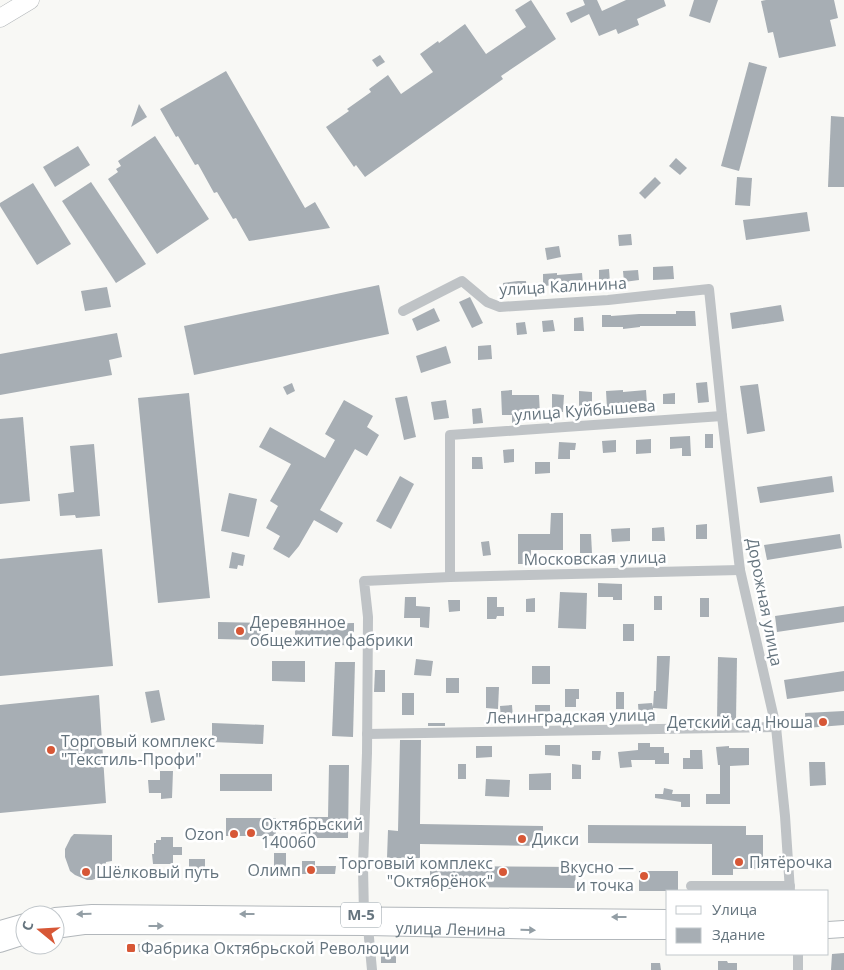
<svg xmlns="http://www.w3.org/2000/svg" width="844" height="970" viewBox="0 0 844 970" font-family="'Open Sans',sans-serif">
<rect width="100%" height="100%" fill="#f8f8f5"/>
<!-- building -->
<g fill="#a7aeb4">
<path d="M531,0L556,39L501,76L503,79L365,177L356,165L354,167L326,127L349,111L347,109L371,92L369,89L388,75L401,94L433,72L420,54L438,41L439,43L465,24L486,54L526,27L515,10Z"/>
<path d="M583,0H597L602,11L626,0H664L666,6L637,19L639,25L618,34L616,29L599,36L589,14L571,23L566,13L585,5Z"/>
<path d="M694,0H718L710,23L689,16Z"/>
<path d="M766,0H834L838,18L830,20L836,46L779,58L773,32L768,33L761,1Z"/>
<path d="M380,55L385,62L377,67L372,60Z"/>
<path d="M749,62L767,67L739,171L721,166Z"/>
<path d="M226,71L305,208L315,202L330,228L249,241L236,218L233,219L217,192L214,193L198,164L195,165L178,136L176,137L160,109Z"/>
<path d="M139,104L147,117L131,127Z"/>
<path d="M831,116L844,117V187H828Z"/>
<path d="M155,136L209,219L157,254L108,179L118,172L116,169L121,166L118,161Z"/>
<path d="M78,146L90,165L55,187L43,167Z"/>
<path d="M676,158L687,168L680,175L669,166Z"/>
<path d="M655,177L661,183L645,199L639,193Z"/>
<path d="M737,177L752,178L750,206L735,205Z"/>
<path d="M91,182L146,264L116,283L62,201Z"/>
<path d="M33,183L71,244L37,265L0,206V203Z"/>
<path d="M807,212L810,231L746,240L743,220Z"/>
<path d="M631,234L632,245L619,246L618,235Z"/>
<path d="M559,246L561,257L547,260L545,248Z"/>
<path d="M673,266L674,279L653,280V267Z"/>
<path d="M609,269L610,283L599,284V270Z"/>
<path d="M638,270L639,280L624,282L623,271Z"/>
<path d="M557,273V275L582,273L583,285L570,286L569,284L543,286V274Z"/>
<path d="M518,281H526L527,294H519L518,292L504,293L503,283Z"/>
<path d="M379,285L389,334L194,375L184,326Z"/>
<path d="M107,287L111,307L85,311L81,291Z"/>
<path d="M470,297L483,323L472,328L459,302Z"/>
<path d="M781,305L784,321L732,329L730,313Z"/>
<path d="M434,308L440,321L417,331L412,319Z"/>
<path d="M676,311H695L696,326H640V327L623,329V327H602V315H611V316L639,314H676Z"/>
<path d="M583,317L584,331H574V318Z"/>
<path d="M553,320L555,331L543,332L542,321Z"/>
<path d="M525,322L527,334L517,335L516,323Z"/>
<path d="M117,333L122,357L109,360L112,375L0,395V354Z"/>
<path d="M491,345L492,359L478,360V346Z"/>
<path d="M446,346L451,363L421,373L416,356Z"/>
<path d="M707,382L709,402L698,403L696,383Z"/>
<path d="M292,383L295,391L287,395L283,387Z"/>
<path d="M758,384L765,431L747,434L740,386Z"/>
<path d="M512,390V395H539L540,415L520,416V422L512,423V415H502L501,391Z"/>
<path d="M623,390V392L646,390L647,404L607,408L606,391Z"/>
<path d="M579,391L592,392V409H579Z"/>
<path d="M189,393L210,598L158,603L138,398Z"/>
<path d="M675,393V404H663V394Z"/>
<path d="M552,394L564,395L563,412L552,411Z"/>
<path d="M407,396L416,437L404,440L395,398Z"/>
<path d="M344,400L373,416L367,427L379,435L367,456L355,449L320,510L343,523L337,533L314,520L299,546L289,558L273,549L280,536L266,528L278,506L270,501L291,464L259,447L270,427L325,458L335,440L325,434Z"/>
<path d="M446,400L449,418L434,420L431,402Z"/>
<path d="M481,408L483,423L473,424L472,409Z"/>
<path d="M23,417L30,501L0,504V419Z"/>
<rect x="705" y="434" width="8" height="14"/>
<path d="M690,436L691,456H682V448L670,449V437Z"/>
<path d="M651,439V453L636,454V440Z"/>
<path d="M616,440V452L603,453L602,441Z"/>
<path d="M559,442L576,443L575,450H570V459H558Z"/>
<path d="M94,444L100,516L76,518L75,515L60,516L58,494L74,492L70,446Z"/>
<path d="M514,449V462L504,463L503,450Z"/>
<path d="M472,457H482L483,469H472Z"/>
<path d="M535,462H550V473L535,474Z"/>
<path d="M400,476L414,484L391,529L376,521Z"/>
<path d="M832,476L834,492L760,503L757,487Z"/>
<path d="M229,493L257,499L249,537L221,531Z"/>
<path d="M551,513H563V550H531V564H518V534H550Z"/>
<path d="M707,524V539H696V525Z"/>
<path d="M664,527L665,541H652V528Z"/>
<path d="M630,528V541L612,542L611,529Z"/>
<path d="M580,534H591L592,553H580Z"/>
<path d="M840,534L842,548L767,560L764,545Z"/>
<path d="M489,541L491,555L483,556L481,542Z"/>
<path d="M102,549L113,666L0,676V559Z"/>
<path d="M232,552L245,555L243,566L238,565L237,569L229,568Z"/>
<path d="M598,583L622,584V600H613V597H598Z"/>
<path d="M560,592L587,593L586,629L558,628Z"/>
<rect x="654" y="596" width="8" height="14"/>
<path d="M405,597H416V606L430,607L429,628L420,627V618H404Z"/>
<path d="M487,597H497V607H504V616H497L496,619H487Z"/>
<path d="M535,598V612H526V599Z"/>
<rect x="700" y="598" width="9" height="19"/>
<path d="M448,600H460V611L449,612Z"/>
<path d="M844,606V622L777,632L775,616Z"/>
<path d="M218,622L262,623L261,640L218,639Z"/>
<path d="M354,623V645L295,646V624Z"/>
<rect x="623" y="624" width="11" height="17"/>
<path d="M657,656H670L667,709L653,708V719H639L638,704L652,703L653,707L654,691H656Z"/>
<path d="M718,657L737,658L736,720H717Z"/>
<path d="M416,659L433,661L431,676L414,675Z"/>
<path d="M272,661H305V682L272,681Z"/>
<path d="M335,662H355L353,737L332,736Z"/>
<rect x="532" y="666" width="18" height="18"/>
<path d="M375,670H385V692H374Z"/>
<path d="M844,671V691L787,699L784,680Z"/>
<rect x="446" y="678" width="13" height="15"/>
<path d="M486,687H499L498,709L486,708Z"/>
<path d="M565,689H579V699H576V707H565Z"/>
<path d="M159,690L165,720L151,723L145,692Z"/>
<rect x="616" y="692" width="8" height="17"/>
<rect x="402" y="693" width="12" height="22"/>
<path d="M99,695L106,803L0,813V705Z"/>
<path d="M512,705L513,719L501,720L500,706Z"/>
<rect x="535" y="705" width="15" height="12"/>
<path d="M844,711V725L806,728L805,713Z"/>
<path d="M212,723L264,725L263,744L212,742Z"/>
<rect x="428" y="723" width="17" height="3"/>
<path d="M400,740H421L420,824L543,826V846L420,844V858H387L388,830L398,831Z"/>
<path d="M638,743H650V747H664V753H669V764H655V760H631L632,767L620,768L618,752L638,750Z"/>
<path d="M545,745H560V756L545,755Z"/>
<path d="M476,746H492V757L476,758Z"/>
<path d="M729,746V748H749V765L730,766V804H706V794H720V765H718L716,747Z"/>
<path d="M690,750H702L703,769H683V758H690Z"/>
<path d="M592,751H601L600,760H592Z"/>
<path d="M809,762H825L826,785L810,786Z"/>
<rect x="458" y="764" width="8" height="15"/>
<path d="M572,764L581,765V779H572Z"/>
<path d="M329,765H349L348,838H301L302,817H328Z"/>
<path d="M160,771H173L172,798L161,799V793H149L148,780H160Z"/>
<path d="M551,773V790H529V774Z"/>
<rect x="220" y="774" width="52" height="17"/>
<path d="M486,779L510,780L509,797L485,796Z"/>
<path d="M664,788L673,790L672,794H690V807H681V802L655,798V794H663Z"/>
<rect x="226" y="818" width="50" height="18"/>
<path d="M588,825L746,826V835H763V869H733V875H712V844L588,843Z"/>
<path d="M74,834L112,835V861L106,862L104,873L100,877L92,880H87L75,875L70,871L65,857V849L71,837Z"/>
<path d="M161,837H173V847H182V855H173V864H153L152,854H154V843H156V840H161Z"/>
<rect x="274" y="853" width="12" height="20"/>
<rect x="189" y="859" width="16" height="12"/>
<path d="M302,861H315V866H336L335,874H302Z"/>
<path d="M430,864H453V866L576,867L575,888L453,887V889H430Z"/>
<rect x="639" y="871" width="39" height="20"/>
<path d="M138,944H180V952H139Z"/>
<rect x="381" y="953" width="15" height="10"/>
<path d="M844,953V970H831L832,954Z"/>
<path d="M718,961H727L728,963H737V970H718Z"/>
<path d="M651,963H660L661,970H651Z"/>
</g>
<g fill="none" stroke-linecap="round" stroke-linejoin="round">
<defs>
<g id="primary">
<path d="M55,916L92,913L668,918"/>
<path d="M0,929L25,922"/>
<path id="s1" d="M55,930L84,926H104L368,927L551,931H668"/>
<path d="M828,930L844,929"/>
<path d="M0,944L25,936"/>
</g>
<path id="trunk" d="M0,18L30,0"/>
</defs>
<!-- primary casing -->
<use href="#primary" stroke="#b2b7bb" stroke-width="18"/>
<!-- trunk casing -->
<use href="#trunk" stroke="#b2b6b9" stroke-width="19"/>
<!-- minor -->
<g stroke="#bfc3c6" stroke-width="10">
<path d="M403,311L462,281L487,302L500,307L608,300L709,289L722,416L740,570L776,727L785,816L790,891"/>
<path d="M450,577V435L722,416"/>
<path d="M367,734L776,727"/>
<path d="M691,886H790"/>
<path d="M364,916L363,866L367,753L368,617L364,581L450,577L740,570"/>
<path d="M368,927L372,970"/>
<path d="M798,954V970"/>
</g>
<!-- primary -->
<use href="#primary" stroke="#fff" stroke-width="16"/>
<!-- trunk -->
<use href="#trunk" stroke="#fff" stroke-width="18"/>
</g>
<!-- one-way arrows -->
<defs><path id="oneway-solid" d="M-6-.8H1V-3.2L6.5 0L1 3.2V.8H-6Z" transform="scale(1.25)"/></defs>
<g fill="#939ea5">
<use href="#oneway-solid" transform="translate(84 914) rotate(178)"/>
<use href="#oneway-solid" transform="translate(247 914) rotate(-180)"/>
<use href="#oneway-solid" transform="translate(619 917) rotate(-180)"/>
<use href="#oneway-solid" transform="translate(156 926)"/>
<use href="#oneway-solid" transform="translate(528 930) rotate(1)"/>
</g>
<!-- markers -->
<g fill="#d75736" stroke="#fff" stroke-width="2">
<circle cx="240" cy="631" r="5"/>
<circle cx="823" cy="722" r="5"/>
<circle cx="51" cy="750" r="5"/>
<circle cx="251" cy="833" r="5"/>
<circle cx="234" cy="834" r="5"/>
<circle cx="522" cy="839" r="5"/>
<circle cx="739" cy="862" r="5"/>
<circle cx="311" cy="870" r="5"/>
<circle cx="86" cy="872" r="5"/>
<circle cx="503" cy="872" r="5"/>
<circle cx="644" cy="876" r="5"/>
<rect x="126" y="943" width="10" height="10" rx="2.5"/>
</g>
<g text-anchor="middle" stroke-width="5" stroke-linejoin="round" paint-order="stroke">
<!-- shield labels -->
<rect fill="#fff" stroke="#939ea5" stroke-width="1" x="341" y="902.5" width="40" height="25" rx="4"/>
<g font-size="15" font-weight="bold" fill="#65747e">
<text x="361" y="920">М-5</text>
</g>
<!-- street labels -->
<g font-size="16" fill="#65747e" stroke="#fff">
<text transform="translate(563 286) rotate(-3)" y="6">улица Калинина</text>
<text transform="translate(585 410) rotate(-4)" y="6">улица Куйбышева</text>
<text transform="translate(595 558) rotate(-1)" y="6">Московская улица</text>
<text transform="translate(765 602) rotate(79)" y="6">Дорожная улица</text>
<text transform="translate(571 716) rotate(-1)" y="6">Ленинградская улица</text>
<text dy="6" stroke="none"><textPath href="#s1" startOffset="396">улица Ленина</textPath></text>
</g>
<!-- poi labels -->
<g font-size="16" fill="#65747e" stroke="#fff" text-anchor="start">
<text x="250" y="628">Деревянное<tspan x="250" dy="18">общежитие фабрики</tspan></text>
<text x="813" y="728" text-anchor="end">Детский сад Нюша</text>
<text x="61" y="747">Торговый комплекс<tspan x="61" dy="18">"Текстиль-Профи"</tspan></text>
<text x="261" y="830">Октябрьский<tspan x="261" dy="18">140060</tspan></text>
<text x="224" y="840" text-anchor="end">Ozon</text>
<text x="532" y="845">Дикси</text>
<text x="749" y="868">Пятёрочка</text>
<text x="493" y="869" text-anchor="end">Торговый комплекс<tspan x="493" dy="18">"Октябрёнок"</tspan></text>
<text x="634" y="873" text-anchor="end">Вкусно —<tspan x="634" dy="18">и точка</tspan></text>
<text x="301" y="876" text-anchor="end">Олимп</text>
<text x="96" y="878">Шёлковый путь</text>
<text x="141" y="954">Фабрика Октябрьской Революции</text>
</g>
</g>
<!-- legend -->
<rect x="666" y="890" width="162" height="65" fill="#ffffff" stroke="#c1c7cb"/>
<rect x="676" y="906" width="25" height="8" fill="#ffffff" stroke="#c1c7cb"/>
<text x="712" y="915" font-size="15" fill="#65747e">Улица</text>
<rect x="676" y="928" width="25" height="15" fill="#a7aeb4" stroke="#c1c7cb"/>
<text x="712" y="940" font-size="15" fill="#65747e">Здание</text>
<!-- north arrow -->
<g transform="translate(40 930) rotate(288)"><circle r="24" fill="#ffffff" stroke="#c1c7cb"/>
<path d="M0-4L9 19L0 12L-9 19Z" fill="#d75736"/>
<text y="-8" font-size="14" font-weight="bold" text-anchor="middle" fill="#65747e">С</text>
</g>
</svg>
